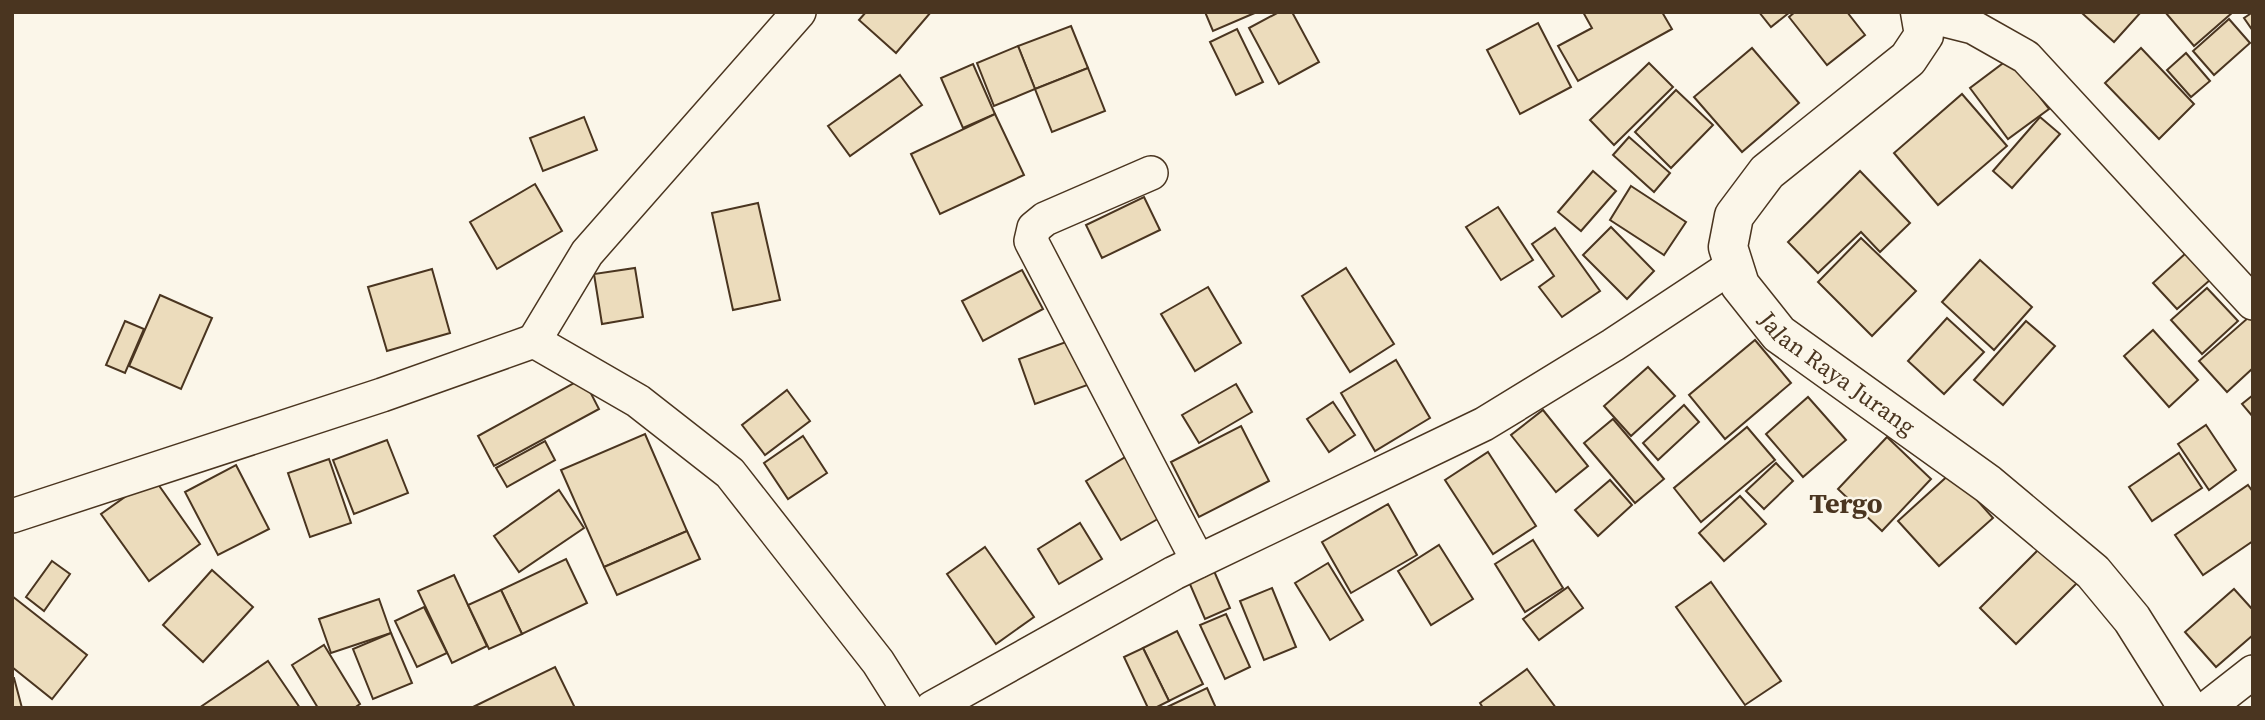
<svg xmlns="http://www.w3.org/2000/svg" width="2265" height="720" viewBox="0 0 2265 720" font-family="'Source Serif 4',serif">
<rect width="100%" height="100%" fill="#fbf6e9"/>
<!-- building -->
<g fill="#ecdcbc" stroke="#4a3520" stroke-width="2">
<path d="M866,12H931L896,53L859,20Z"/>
<path d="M1205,12H1257L1213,31Z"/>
<path d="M1279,12H1292L1319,62L1279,84L1249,28Z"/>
<path d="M1583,12H1662L1672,29L1578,81L1558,46L1592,28Z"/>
<path d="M1759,12H1790L1771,27Z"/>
<path d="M1795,12H1847L1865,35L1827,65L1789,17Z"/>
<path d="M2085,12H2141L2114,42L2083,14Z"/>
<path d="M2165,12H2233L2194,46Z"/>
<path d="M2253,12V31L2244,18Z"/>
<path d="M2229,19L2250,43L2214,75L2193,51Z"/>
<path d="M1538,23L1571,87L1520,114L1487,50Z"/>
<path d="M1071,26L1088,68L1035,89L1018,46Z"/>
<path d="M1237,29L1263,82L1236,95L1210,42Z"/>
<path d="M1018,46L1035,89L994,106L977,63Z"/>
<path d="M1752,48L1799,103L1742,152L1694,97Z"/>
<path d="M2141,48L2194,104L2159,139L2105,83Z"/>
<path d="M2186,53L2210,81L2191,97L2167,70Z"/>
<path d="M2010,58L2049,109L2008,139L1970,88Z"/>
<path d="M1649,63L1673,87L1614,145L1590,120Z"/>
<path d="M973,64L995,114L963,128L941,78Z"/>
<path d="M1088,68L1105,111L1052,132L1035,89Z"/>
<path d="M900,75L922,105L850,156L828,126Z"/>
<path d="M1676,90L1713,125L1671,168L1635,132Z"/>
<path d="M1962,94L2007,146L1938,205L1894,153Z"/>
<path d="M995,114L1024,175L940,214L911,154Z"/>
<path d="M584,117L597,150L543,171L530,138Z"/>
<path d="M2040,117L2060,134L2012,188L1993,171Z"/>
<path d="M1629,137L1670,173L1654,192L1613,155Z"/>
<path d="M1593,171L1616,191L1581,231L1558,212Z"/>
<path d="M1860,171L1910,223L1880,252L1861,232L1818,273L1788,242Z"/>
<path d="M535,184L562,231L497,269L470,222Z"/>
<path d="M1631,186L1686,222L1664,255L1610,220Z"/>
<path d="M1144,197L1160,230L1102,258L1086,225Z"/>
<path d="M758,203L780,300L733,310L712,213Z"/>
<path d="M1498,207L1533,260L1501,280L1466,227Z"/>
<path d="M1611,227L1654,271L1627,299L1583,255Z"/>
<path d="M1555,228L1600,291L1562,317L1539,287L1554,276L1532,244Z"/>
<path d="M1861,238L1916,291L1872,336L1818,282Z"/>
<path d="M2186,253L2210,280L2177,309L2153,283Z"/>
<path d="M1980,260L2032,307L1994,350L1942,302Z"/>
<path d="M635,268L643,317L602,324L594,274Z"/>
<path d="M1346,268L1394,344L1350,372L1302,296Z"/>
<path d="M432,269L450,333L387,351L368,287Z"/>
<path d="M1022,270L1043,309L983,341L962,301Z"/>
<path d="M1208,287L1241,343L1195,371L1161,314Z"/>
<path d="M2207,288L2238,321L2202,354L2171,320Z"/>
<path d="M160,295L212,318L181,389L129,366Z"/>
<path d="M2249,317L2253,321V368L2227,392L2199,361Z"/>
<path d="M1947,318L1984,352L1944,394L1908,361Z"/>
<path d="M125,321L144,329L125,373L106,365Z"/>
<path d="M2026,321L2055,346L2003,405L1974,380Z"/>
<path d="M2153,330L2198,380L2169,407L2124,356Z"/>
<path d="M1077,338L1093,383L1035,404L1019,359Z"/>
<path d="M1755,340L1791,383L1725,439L1689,395Z"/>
<path d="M1396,360L1430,418L1375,451L1341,393Z"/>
<path d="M1648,367L1675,396L1631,436L1604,406Z"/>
<path d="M583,378L599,409L494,466L478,436Z"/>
<path d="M1236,384L1252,412L1199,443L1182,415Z"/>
<path d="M787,390L810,421L765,455L742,425Z"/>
<path d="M2253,395V417L2242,404Z"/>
<path d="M1808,397L1846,440L1803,477L1766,434Z"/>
<path d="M1333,402L1355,435L1329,452L1307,419Z"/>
<path d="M1684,405L1699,422L1658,460L1643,443Z"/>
<path d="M1543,410L1588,466L1556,492L1511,435Z"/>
<path d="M1613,419L1664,479L1635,503L1584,443Z"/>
<path d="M2206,425L2236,470L2209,490L2178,444Z"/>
<path d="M1241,426L1269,481L1199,517L1171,462Z"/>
<path d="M1747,427L1775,460L1701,522L1674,488Z"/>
<path d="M645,434L687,531L604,567L561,470Z"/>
<path d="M803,436L827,473L788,499L764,463Z"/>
<path d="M1887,437L1931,479L1882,531L1838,489Z"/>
<path d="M387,440L408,493L354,514L333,460Z"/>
<path d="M545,441L555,460L507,487L496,468Z"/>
<path d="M1488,452L1536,526L1493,554L1445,480Z"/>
<path d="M2179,453L2202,488L2152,521L2129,487Z"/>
<path d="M1127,456L1163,516L1121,540L1086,481Z"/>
<path d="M329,459L351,523L310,537L288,473Z"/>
<path d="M1776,463L1793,481L1764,509L1746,491Z"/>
<path d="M236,465L269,529L218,555L185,492Z"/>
<path d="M1952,472L1993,518L1939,566L1898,521Z"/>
<path d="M153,477L200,544L149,581L101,514Z"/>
<path d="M1610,480L1632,505L1598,536L1575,510Z"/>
<path d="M2248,485L2253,492V541L2203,575L2175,535Z"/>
<path d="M559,490L584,528L519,572L494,536Z"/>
<path d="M1740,496L1766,524L1724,561L1699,533Z"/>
<path d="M1388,504L1417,555L1351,593L1322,542Z"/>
<path d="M1080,523L1102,559L1059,584L1038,549Z"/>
<path d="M687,531L700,559L617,595L604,567Z"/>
<path d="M1533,540L1563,588L1525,612L1495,564Z"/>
<path d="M1439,545L1473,599L1431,625L1398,571Z"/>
<path d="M2042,546L2078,582L2016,644L1980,608Z"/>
<path d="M985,547L1034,617L996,644L947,574Z"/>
<path d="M566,559L587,603L522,634L501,590Z"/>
<path d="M52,561L70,574L44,611L26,597Z"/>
<path d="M1328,563L1363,620L1330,640L1295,583Z"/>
<path d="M212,570L253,607L203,662L163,625Z"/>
<path d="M1214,571L1230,608L1205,619L1189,582Z"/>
<path d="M454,575L487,646L452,663L418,591Z"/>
<path d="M1711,582L1781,681L1745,705L1676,607Z"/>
<path d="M1568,587L1583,608L1539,640L1523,619Z"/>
<path d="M1272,588L1296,647L1264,660L1240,601Z"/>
<path d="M2234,589L2253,610V635L2216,667L2185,632Z"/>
<path d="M501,590L522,634L489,649L468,605Z"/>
<path d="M12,596L87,655L52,699L12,667Z"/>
<path d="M379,599L391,633L331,653L319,619Z"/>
<path d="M424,607L447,653L417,667L395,621Z"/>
<path d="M1226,614L1250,667L1225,679L1200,625Z"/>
<path d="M1177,631L1203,684L1169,701L1143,648Z"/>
<path d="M391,633L412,683L373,699L353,649Z"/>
<path d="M324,645L360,704L354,708H318L292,665Z"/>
<path d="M1143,648L1169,701L1155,708H1148L1124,657Z"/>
<path d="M268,661L300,708H199Z"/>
<path d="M555,667L575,708H471Z"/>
<path d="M1527,669L1556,708H1483L1480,703Z"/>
<path d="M12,678H14L22,708H12Z"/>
<path d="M1207,688L1216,708H1165Z"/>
</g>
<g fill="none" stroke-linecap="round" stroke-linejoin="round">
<defs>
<g id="minor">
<path d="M1921,14L1973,27L2026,57L2253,303"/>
<path d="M1151,173L1045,219L1034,228L1031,241L1198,561"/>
<path d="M534,341L587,253L799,12"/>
<path d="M12,516L382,395L534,341L638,401L730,473L878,662L907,708"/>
<path d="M932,708L1174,573L1484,424L1613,345L1734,265"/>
<path d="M2207,708L2253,672"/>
</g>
<g id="secondary">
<path id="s1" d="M1920,12L1924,35L1908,59L1767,172L1734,216L1728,247L1740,285L1779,334L1988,484L2093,572L2132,619L2188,708"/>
</g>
</defs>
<!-- minor casing -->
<use href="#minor" stroke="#4a3520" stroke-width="36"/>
<!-- secondary casing -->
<use href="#secondary" stroke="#4a3520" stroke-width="41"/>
<!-- minor -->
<use href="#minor" stroke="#fbf6e9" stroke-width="33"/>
<!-- secondary -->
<use href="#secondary" stroke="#fbf6e9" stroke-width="38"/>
</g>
<g text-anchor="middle" stroke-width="5" stroke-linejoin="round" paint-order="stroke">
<!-- street labels -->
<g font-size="24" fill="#4a3520" stroke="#fbf6e9">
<text dy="8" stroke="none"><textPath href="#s1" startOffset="492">Jalan Raya Jurang</textPath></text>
</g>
<!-- quarter labels -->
<g font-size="28" font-weight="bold" fill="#4a3520" stroke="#fbf6e9">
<text x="1846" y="513">Tergo</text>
</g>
</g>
<!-- border -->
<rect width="2265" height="720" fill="none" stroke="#4a3520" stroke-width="28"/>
</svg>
